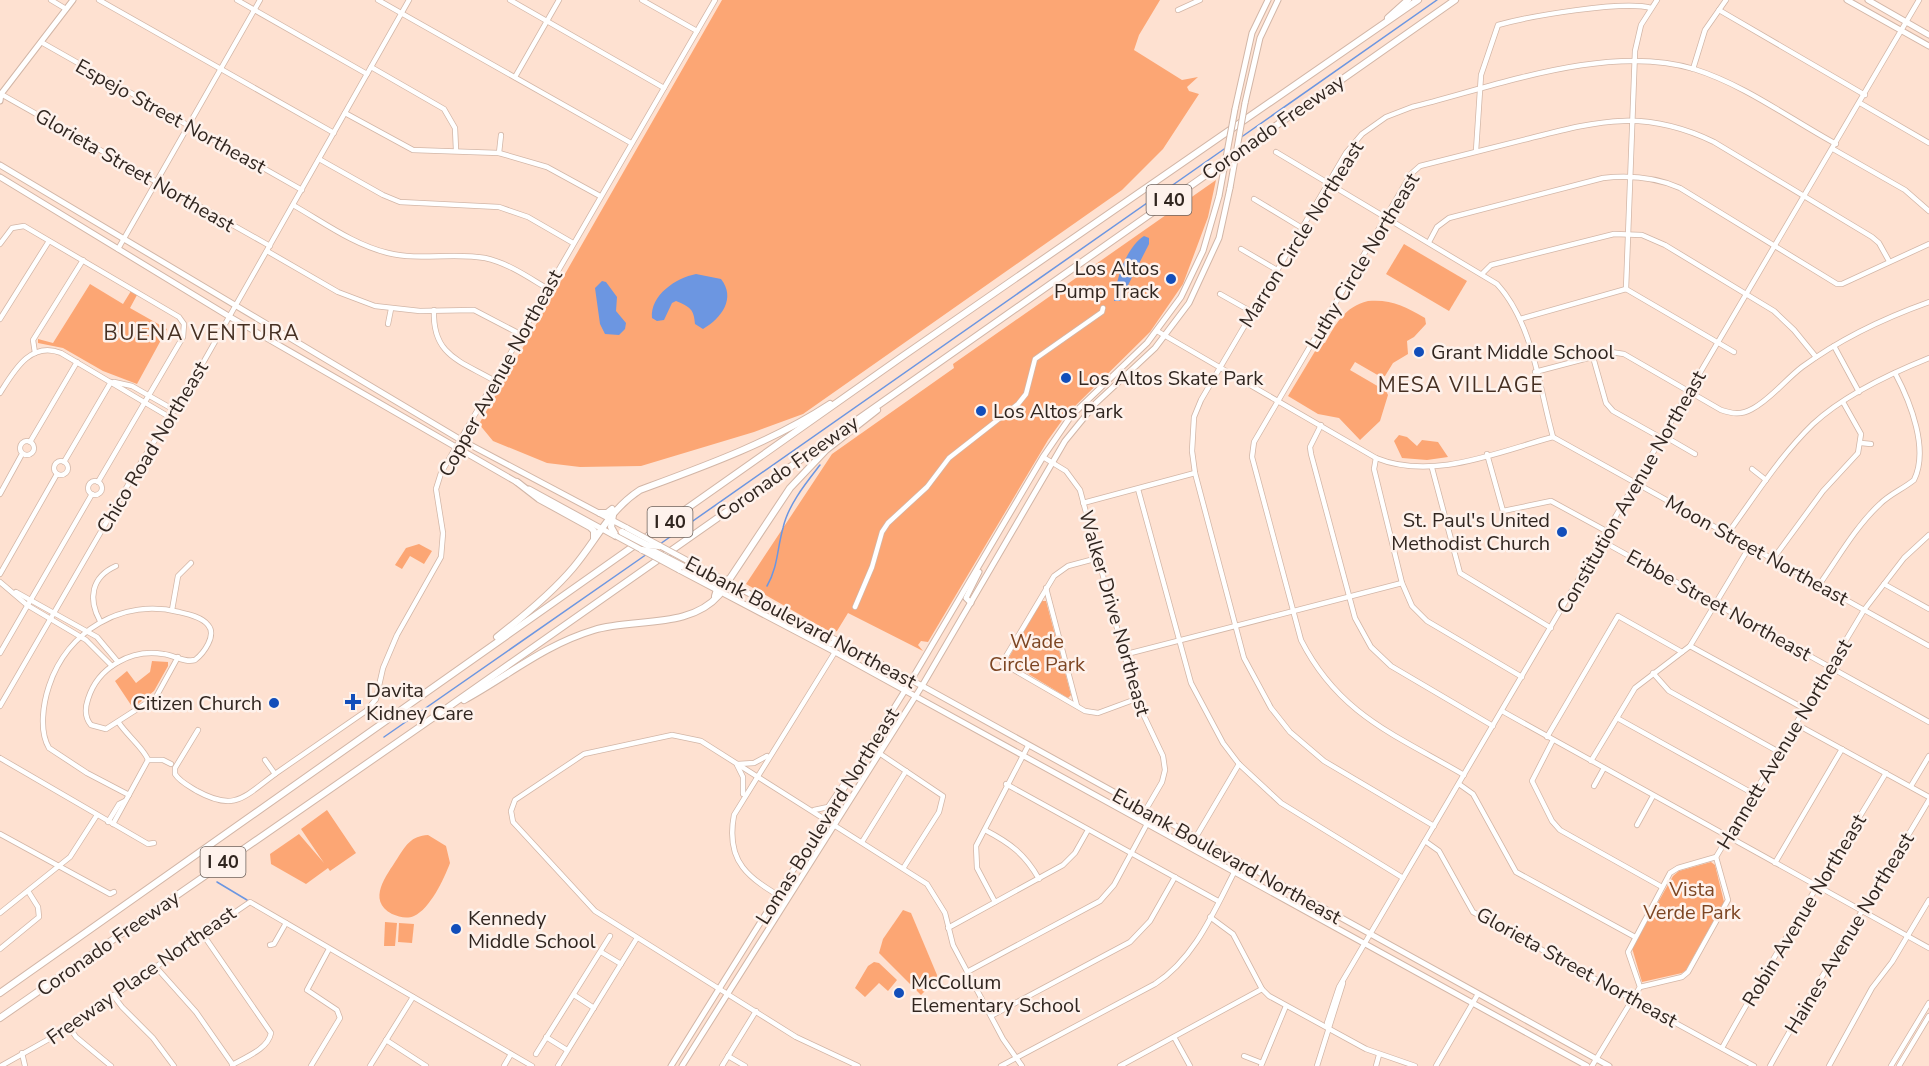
<svg xmlns="http://www.w3.org/2000/svg" width="1929" height="1066" viewBox="0 0 1929 1066" font-family="'Nunito Sans',sans-serif">
<rect width="100%" height="100%" fill="#fee1d1"/>
<!-- green -->
<g fill="#fca674">
<path d="M722,0H1160L1139,35L1134,50L1182,80L1198,77L1187,87L1189,91L1199,94L1163,149L1122,190L803,414L754,432L641,466L580,467L547,463L493,441L479,424Z"/>
<path d="M1216,180L1208,217L1183,284L1150,332L1066,415L1048,440L928,642L921,641L918,645L923,651L848,613L837,631L832,633L746,584L832,454L954,368L953,364Z"/>
<path d="M1404,244L1467,281L1449,311L1386,274Z"/>
<path d="M90,284L123,304L131,291L137,295L130,308L167,329L137,384L103,371L63,348L38,343V339L53,343Z"/>
<path d="M1368,301C1391,299 1405,306 1425,318L1426,324L1414,337L1407,341L1408,354L1393,363L1385,376L1381,377L1355,362L1350,370L1386,391L1388,395L1380,421L1360,440L1339,418L1318,414L1288,396L1320,343H1325C1336,324 1344,307 1368,301Z"/>
<path d="M1399,435L1407,437L1417,446L1422,440L1438,442L1448,457L1427,460L1402,458L1394,441Z"/>
<path d="M419,544L432,551L424,564L410,556L402,569L395,565L406,548Z"/>
<path d="M1041,601H1046L1071,695L1068,698L1007,661Z"/>
<path d="M152,661L168,662V666L154,691L133,708L115,681L127,671L136,683L150,672Z"/>
<path d="M327,810L356,853L330,871L328,868L306,884L271,864L270,854L299,834L324,863L301,829Z"/>
<path d="M428,835L446,846L450,863C444,879 430,909 414,916C407,919 399,917 392,914C366,900 387,875 397,859C406,845 411,836 428,835Z"/>
<path d="M1711,862L1715,865L1724,902L1686,970L1682,973L1642,982L1632,948L1673,876L1679,871Z"/>
<path d="M903,910L911,913L937,975L936,980L921,995L879,953L883,939Z"/>
<path d="M385,922L397,923L395,946H384Z"/>
<path d="M399,923L414,924L412,943L398,942Z"/>
<path d="M874,962L879,963L897,980L888,991L879,983L865,997L855,988L868,966Z"/>
</g>
<!-- water -->
<g fill="#6c96e1">
<path d="M1144,236L1149,238V244L1120,301H1114C1116,278 1126,248 1144,236Z"/>
<path d="M696,274L721,279C736,298 722,318 703,329L695,324C694,309 690,307 676,301L672,303L664,320L657,321L652,318C650,295 676,278 696,274Z"/>
<path d="M602,281L606,282L617,297L616,311L626,323L625,329L619,335L605,334L600,324L595,288Z"/>
</g>
<g fill="none" stroke-linecap="round" stroke-linejoin="round">
<!-- stream -->
<g stroke="#6c96e1" stroke-width="1.5">
<path d="M1240,138L1437,0"/>
<path d="M660,544L1227,147"/>
<path d="M767,586C778,567 777,549 783,528C788,505 806,483 820,465"/>
<path d="M384,737L647,554"/>
<path d="M217,882L247,900"/>
</g>
<defs>
<g id="minor">
<path d="M51,0L66,9"/>
<path d="M99,0L334,133"/>
<path d="M237,0L367,74"/>
<path d="M378,0L631,143"/>
<path d="M510,0L664,88"/>
<path d="M642,0L697,31"/>
<path d="M1178,10L1200,0"/>
<path d="M1719,10L1865,95"/>
<path d="M41,42L302,190"/>
<path d="M371,67L444,109L455,128L456,150"/>
<path d="M1693,69L1705,30L1726,0"/>
<path d="M515,77L559,0"/>
<path d="M1,94L270,246"/>
<path d="M1860,103L1929,143"/>
<path d="M345,113L413,150L499,153L547,167L600,196"/>
<path d="M1833,149L1905,190L1929,211"/>
<path d="M1476,151L1481,75L1498,25C1530,16 1624,0 1651,8"/>
<path d="M1276,152L1497,284C1533,323 1539,387 1553,437"/>
<path d="M499,153L501,135"/>
<path d="M319,159L383,195L400,202L499,207L528,217L573,243"/>
<path d="M1254,199L1302,228"/>
<path d="M293,205C323,222 354,245 388,253C420,261 453,252 485,258C508,263 528,277 548,289"/>
<path d="M1429,242L1437,227L1449,218L1603,178C1630,175 1655,177 1680,188L1837,284H1842L1929,244"/>
<path d="M0,244L12,228L24,226L179,317L184,324L183,337L98,482"/>
<path d="M118,249L260,0"/>
<path d="M1241,249L1277,270"/>
<path d="M267,251L338,292L375,306L420,311L474,310L520,334"/>
<path d="M1483,273L1491,265L1614,234L1642,235L1665,245L1774,311L1794,330L1816,357"/>
<path d="M1626,289L1635,51L1641,25L1657,0"/>
<path d="M1220,294L1252,312"/>
<path d="M434,310C432,356 461,361 495,381"/>
<path d="M0,319L49,241"/>
<path d="M1520,319L1626,289L1734,352"/>
<path d="M388,324L391,309"/>
<path d="M1157,331L1376,458C1433,481 1497,452 1553,437"/>
<path d="M1834,346L1859,392"/>
<path d="M35,353L33,340L83,260"/>
<path d="M1593,357L1606,403L1613,411L1663,439"/>
<path d="M1535,372L1611,352L1624,354L1721,410C1733,414 1741,415 1752,409C1770,400 1785,380 1802,367C1840,339 1884,318 1929,302"/>
<path d="M114,382L132,386L176,411"/>
<path d="M0,393C14,371 30,341 61,353L171,418"/>
<path d="M1321,425L1310,447L1311,454L1355,618L1371,647L1391,666L1493,726"/>
<path d="M1664,436L1695,454"/>
<path d="M1553,437L1929,646"/>
<circle cx="27" cy="448" r="7"/>
<path d="M30,442L77,362"/>
<path d="M1861,443L1871,444"/>
<path d="M1487,454L1503,511L1551,501L1608,532"/>
<path d="M1376,458L1374,469L1402,583L1412,606L1427,621L1522,677"/>
<circle cx="61" cy="468" r="7"/>
<path d="M64,462L111,382"/>
<path d="M1432,468L1460,573L1551,628"/>
<path d="M1752,469L1766,480"/>
<circle cx="95" cy="488" r="7"/>
<path d="M1138,489L1191,683L1223,743L1239,764L1281,803L1403,878"/>
<path d="M0,494L22,454"/>
<path d="M1083,503L1195,473"/>
<path d="M1728,533C1755,496 1780,456 1813,424C1844,395 1889,374 1929,358"/>
<path d="M1602,541L1929,722"/>
<path d="M1098,558L1068,566L1054,576L1002,663L1085,711L1098,713L1136,699"/>
<path d="M1773,559L1823,491L1858,453L1861,434L1843,402"/>
<path d="M0,574L57,474"/>
<path d="M0,582L27,605L86,640L112,666"/>
<path d="M1884,584L1929,609"/>
<path d="M1819,585C1838,558 1856,526 1880,504C1890,494 1903,489 1914,480C1929,450 1911,403 1895,373"/>
<path d="M1046,588L1077,706"/>
<path d="M16,592L97,637L118,662"/>
<path d="M855,607L872,567L882,532L888,523L927,487L949,458L1018,404L1026,394L1035,359L1102,312L1103,308"/>
<path d="M172,610L178,576L191,563"/>
<path d="M100,621C88,599 91,577 116,566"/>
<path d="M1690,646L1805,709"/>
<path d="M0,653L92,494"/>
<path d="M1123,655L1402,583"/>
<path d="M1653,673L1669,691L1779,752"/>
<path d="M0,706L143,459L195,377L409,0"/>
<path d="M1502,711L1929,948"/>
<path d="M1617,718L1754,794"/>
<path d="M1796,724L1929,797"/>
<path d="M198,730L175,768V774C180,782 189,786 197,791C235,812 244,797 275,774"/>
<path d="M1547,737L1618,616L1682,652"/>
<path d="M1553,740L1532,781L1552,821L1560,830L1662,887"/>
<path d="M879,753L943,796L939,812L904,867"/>
<path d="M0,758L148,844L154,843"/>
<path d="M148,760H163L171,764"/>
<path d="M265,760L275,774L366,711L376,699L383,668L397,635L441,557L443,533L436,489L441,473L715,0"/>
<path d="M1591,761L1635,688L1690,646L1750,546"/>
<path d="M738,764L754,763L767,756"/>
<path d="M737,765L743,777V794"/>
<path d="M1464,775C1396,735 1339,715 1301,640L1252,457L1254,442L1411,174L1420,166C1456,157 1491,148 1527,139C1598,121 1643,108 1714,142L1872,237L1879,243L1889,261"/>
<path d="M1006,784L1218,901"/>
<path d="M1459,784L1473,794L1516,872L1635,937"/>
<path d="M1594,786L1604,768"/>
<path d="M1911,786L1929,756"/>
<path d="M129,795L87,773L49,748C39,731 43,704 49,686C67,631 122,598 179,612C188,614 202,617 208,625C217,635 204,653 195,660C184,663 174,655 163,654C131,649 98,667 88,699C85,708 84,717 91,725L106,729L156,697L178,657"/>
<path d="M814,810L828,807L847,779"/>
<path d="M108,822L119,804L125,801"/>
<path d="M113,824L148,760C145,750 127,735 119,723"/>
<path d="M1637,825L1653,796"/>
<path d="M1434,826L1324,761L1290,732L1271,708L1244,658L1195,473L1192,451L1194,417L1201,400L1346,153L1362,134L1386,117L1412,107C1497,86 1608,43 1694,69C1745,85 1790,119 1836,144"/>
<path d="M985,830C1010,843 1025,854 1039,879"/>
<path d="M0,834L110,894L114,892"/>
<path d="M1425,841L1439,851L1473,912L1754,1066"/>
<path d="M862,842L906,771"/>
<path d="M1190,847L1239,764"/>
<path d="M1775,863L1842,749"/>
<path d="M786,900C749,878 725,863 734,815L835,652"/>
<path d="M995,902L977,868L976,846L1028,746"/>
<path d="M0,913L70,857L97,815"/>
<path d="M1210,917L1233,934L1262,989L1269,996L1366,1049L1415,1066"/>
<path d="M948,928L1063,865L1075,853L1088,830"/>
<path d="M202,933L271,1033C268,1049 246,1057 232,1065"/>
<path d="M270,945L274,944L286,923"/>
<path d="M0,949L39,917L38,907L28,891"/>
<path d="M601,952L621,964"/>
<path d="M155,966L196,1012L233,1065"/>
<path d="M967,972L1100,901L1114,885L1147,824L1145,811L1162,782L1165,770L1163,756L1136,699L1080,490L1066,471L1043,457"/>
<path d="M1640,987L1682,977L1688,972L1728,900L1716,857"/>
<path d="M113,995L122,1007L153,1038L174,1066"/>
<path d="M574,995L594,1008"/>
<path d="M991,1016L1130,942L1150,921L1175,877"/>
<path d="M69,1027L76,1037L111,1066"/>
<path d="M1329,1030L1327,1023L1339,987L1919,0"/>
<path d="M546,1037L567,1050"/>
<path d="M1174,1037L1190,1066"/>
<path d="M386,1040L426,1066"/>
<path d="M1722,1048C1774,954 1831,865 1886,773"/>
<path d="M22,1053L25,1066"/>
<path d="M536,1054L610,936"/>
<path d="M728,1056L745,1066"/>
<path d="M1244,1056L1262,1063"/>
<path d="M1,1066L58,1034L250,902L532,1066"/>
<path d="M311,1066L340,1018L337,1010L307,990L329,949"/>
<path d="M370,1066L413,997"/>
<path d="M504,1066L511,1054"/>
<path d="M558,1066L637,938"/>
<path d="M722,1066L756,1011"/>
<path d="M858,1066L796,1037L595,911L513,822L511,811L515,800L584,754L672,735L701,741L927,884L945,913L953,945L1003,1039L1022,1066"/>
<path d="M1001,1066L1155,984C1197,957 1216,906 1239,863"/>
<path d="M1120,1066L1262,989"/>
<path d="M1261,1066L1286,1006"/>
<path d="M1317,1066L1343,983"/>
<path d="M1376,1066L1379,1055"/>
<path d="M1436,1066L1478,994"/>
<path d="M1592,1066L1640,987L1628,952L1670,873L1678,868L1716,857L1864,610L1904,558L1929,535"/>
<path d="M1770,1066C1820,976 1877,889 1929,800"/>
<path d="M1829,1066L1872,988L1892,962L1929,900"/>
<path d="M1891,1066L1929,1003"/>
<path d="M1899,1066L1929,1016"/>
</g>
<g id="major">
<path d="M1847,0L1929,46"/>
<path d="M1868,0L1929,35"/>
<path d="M0,101L1,94L73,0"/>
<path d="M1245,103L1260,38L1278,0"/>
<path d="M1235,109L1252,33L1268,0"/>
<path d="M0,165L461,440L627,528"/>
<path d="M0,177L230,317L520,484"/>
<path d="M529,489L615,536"/>
<path d="M690,562L926,688L1609,1066"/>
<path d="M679,570L835,652L1587,1066"/>
<path d="M971,603L966,598L979,572"/>
<path d="M799,630L831,644L837,640"/>
<path d="M671,1066L909,684L1043,457L1071,416L1147,343L1181,297L1203,251L1219,196"/>
<path d="M682,1066L922,686L1065,441L1096,403L1155,348L1189,303L1219,238L1230,188"/>
</g>
<g id="highway">
<path d="M1388,18L1408,0"/>
<path d="M517,482L539,499L590,527L594,531V538"/>
<path d="M600,513H607L612,509"/>
<path d="M613,515L611,527L616,536"/>
<path d="M684,567L716,583L729,579"/>
<path d="M713,575L718,586L715,596"/>
<path d="M497,637C524,616 551,594 573,568C596,541 609,510 640,490C705,466 772,442 830,404"/>
<path d="M464,700C508,676 544,645 594,630C634,618 690,629 719,595L790,488L826,450L877,410"/>
<path d="M0,993L903,356L1418,0"/>
<path d="M0,1018L447,708L1455,0"/>
</g>
</defs>
<!-- minor casing -->
<use href="#minor" stroke="#d2b6a7" stroke-width="6"/>
<!-- major casing -->
<use href="#major" stroke="#d2b6a7" stroke-width="7"/>
<!-- highway casing -->
<use href="#highway" stroke="#d2b6a7" stroke-width="8"/>
<!-- minor -->
<use href="#minor" stroke="#fff" stroke-width="4.5"/>
<!-- major -->
<use href="#major" stroke="#fff" stroke-width="5"/>
<!-- highway -->
<use href="#highway" stroke="#fff" stroke-width="6"/>
<defs>
<g id="major-bridge">
<path d="M1230,188L1245,103"/>
<path d="M1219,196L1235,109"/>
<path d="M627,528L690,562"/>
<path d="M616,536L679,570"/>
</g>
<g id="highway-bridge">
<path d="M622,532L647,545L659,546"/>
<path d="M642,550L655,552L684,567"/>
</g>
</defs>
<!-- major-bridge casing -->
<use href="#major-bridge" stroke="#d2b6a7" stroke-width="7" stroke-linecap="butt"/>
<!-- highway-bridge casing -->
<use href="#highway-bridge" stroke="#d2b6a7" stroke-width="8" stroke-linecap="butt"/>
<!-- major-bridge -->
<use href="#major-bridge" stroke="#fff" stroke-width="5"/>
<!-- highway-bridge -->
<use href="#highway-bridge" stroke="#fff" stroke-width="6"/>
</g>
<!-- markers -->
<g fill="#124eba" stroke="#fef2ec" stroke-width="2">
<circle cx="1171" cy="279" r="6"/>
<circle cx="1419" cy="352" r="6"/>
<circle cx="1066" cy="378" r="6"/>
<circle cx="981" cy="411" r="6"/>
<circle cx="1562" cy="532" r="6"/>
<path d="M350 693h6v6h6v6h-6v6h-6v-6h-6v-6h6z"/>
<circle cx="274" cy="703" r="6"/>
<circle cx="456" cy="929" r="6"/>
<circle cx="899" cy="993" r="6"/>
</g>
<g text-anchor="middle" stroke-width="5" stroke-linejoin="round" paint-order="stroke">
<!-- shield labels -->
<g fill="#fef2ec" stroke="#6e635d" stroke-width="1.5">
<rect x="1146.5" y="185" width="45" height="30" rx="4.5"/>
<rect x="647.5" y="507" width="45" height="30" rx="4.5"/>
<rect x="200.5" y="847" width="45" height="30" rx="4.5"/>
</g>
<g font-size="18" font-weight="bold" fill="#312620">
<text x="1169" y="206">I 40</text>
<text x="670" y="528">I 40</text>
<text x="223" y="868">I 40</text>
</g>
<!-- street labels -->
<g font-size="20" fill="#312620" stroke="#fef2ec">
<text transform="translate(171 116) rotate(29)" y="7">Espejo Street Northeast</text>
<text transform="translate(1273 127) rotate(-35)" y="7">Coronado Freeway</text>
<text transform="translate(135 170) rotate(30)" y="7">Glorieta Street Northeast</text>
<text transform="translate(1301 234) rotate(-58)" y="7">Marron Circle Northeast</text>
<text transform="translate(1362 261) rotate(-59)" y="7">Luthy Circle Northeast</text>
<text transform="translate(500 373) rotate(-61)" y="7">Copper Avenue Northeast</text>
<text transform="translate(152 447) rotate(-59)" y="7">Chico Road Northeast</text>
<text transform="translate(787 468) rotate(-35)" y="7">Coronado Freeway</text>
<text transform="translate(1631 492) rotate(-60)" y="7">Constitution Avenue Northeast</text>
<text transform="translate(1757 550) rotate(29)" y="7">Moon Street Northeast</text>
<text transform="translate(1719 605) rotate(29)" y="7">Erbbe Street Northeast</text>
<text transform="translate(1115 613) rotate(74)" y="7">Walker Drive Northeast</text>
<text transform="translate(801 622) rotate(28)" y="7">Eubank Boulevard Northeast</text>
<text transform="translate(1784 744) rotate(-59)" y="7">Hannett Avenue Northeast</text>
<text transform="translate(827 816) rotate(-58)" y="7">Lomas Boulevard Northeast</text>
<text transform="translate(1227 856) rotate(29)" y="7">Eubank Boulevard Northeast</text>
<text transform="translate(1804 910) rotate(-59)" y="7">Robin Avenue Northeast</text>
<text transform="translate(1849 933) rotate(-59)" y="7">Haines Avenue Northeast</text>
<text transform="translate(108 943) rotate(-35)" y="7">Coronado Freeway</text>
<text transform="translate(1577 967) rotate(29)" y="7">Glorieta Street Northeast</text>
<text transform="translate(141 975) rotate(-35)" y="7">Freeway Place Northeast</text>
</g>
<!-- poi labels -->
<g font-size="20" fill="#312620" stroke="#fef2ec" text-anchor="start">
<text x="1159" y="275" text-anchor="end">Los Altos<tspan x="1159" dy="23">Pump Track</tspan></text>
<text x="1431" y="359">Grant Middle School</text>
<text x="1078" y="385">Los Altos Skate Park</text>
<text x="993" y="418">Los Altos Park</text>
<text x="1550" y="527" text-anchor="end">St. Paul's United<tspan x="1550" dy="23">Methodist Church</tspan></text>
<text x="366" y="697">Davita<tspan x="366" dy="23">Kidney Care</tspan></text>
<text x="262" y="710" text-anchor="end">Citizen Church</text>
<text x="468" y="925">Kennedy<tspan x="468" dy="23">Middle School</tspan></text>
<text x="911" y="989">McCollum<tspan x="911" dy="23">Elementary School</tspan></text>
</g>
<!-- park labels -->
<g font-size="20" fill="#7d4623" stroke="#fef2ec">
<text x="1037" y="648">Wade<tspan x="1037" dy="23">Circle Park</tspan></text>
<text x="1692" y="896">Vista<tspan x="1692" dy="23">Verde Park</tspan></text>
</g>
<!-- neighbourhood labels -->
<g font-size="21" letter-spacing="1.5" fill="#463023" stroke="#fef2ec">
<text x="202" y="340">BUENA VENTURA</text>
<text x="1461" y="392">MESA VILLAGE</text>
</g>
</g>
</svg>
